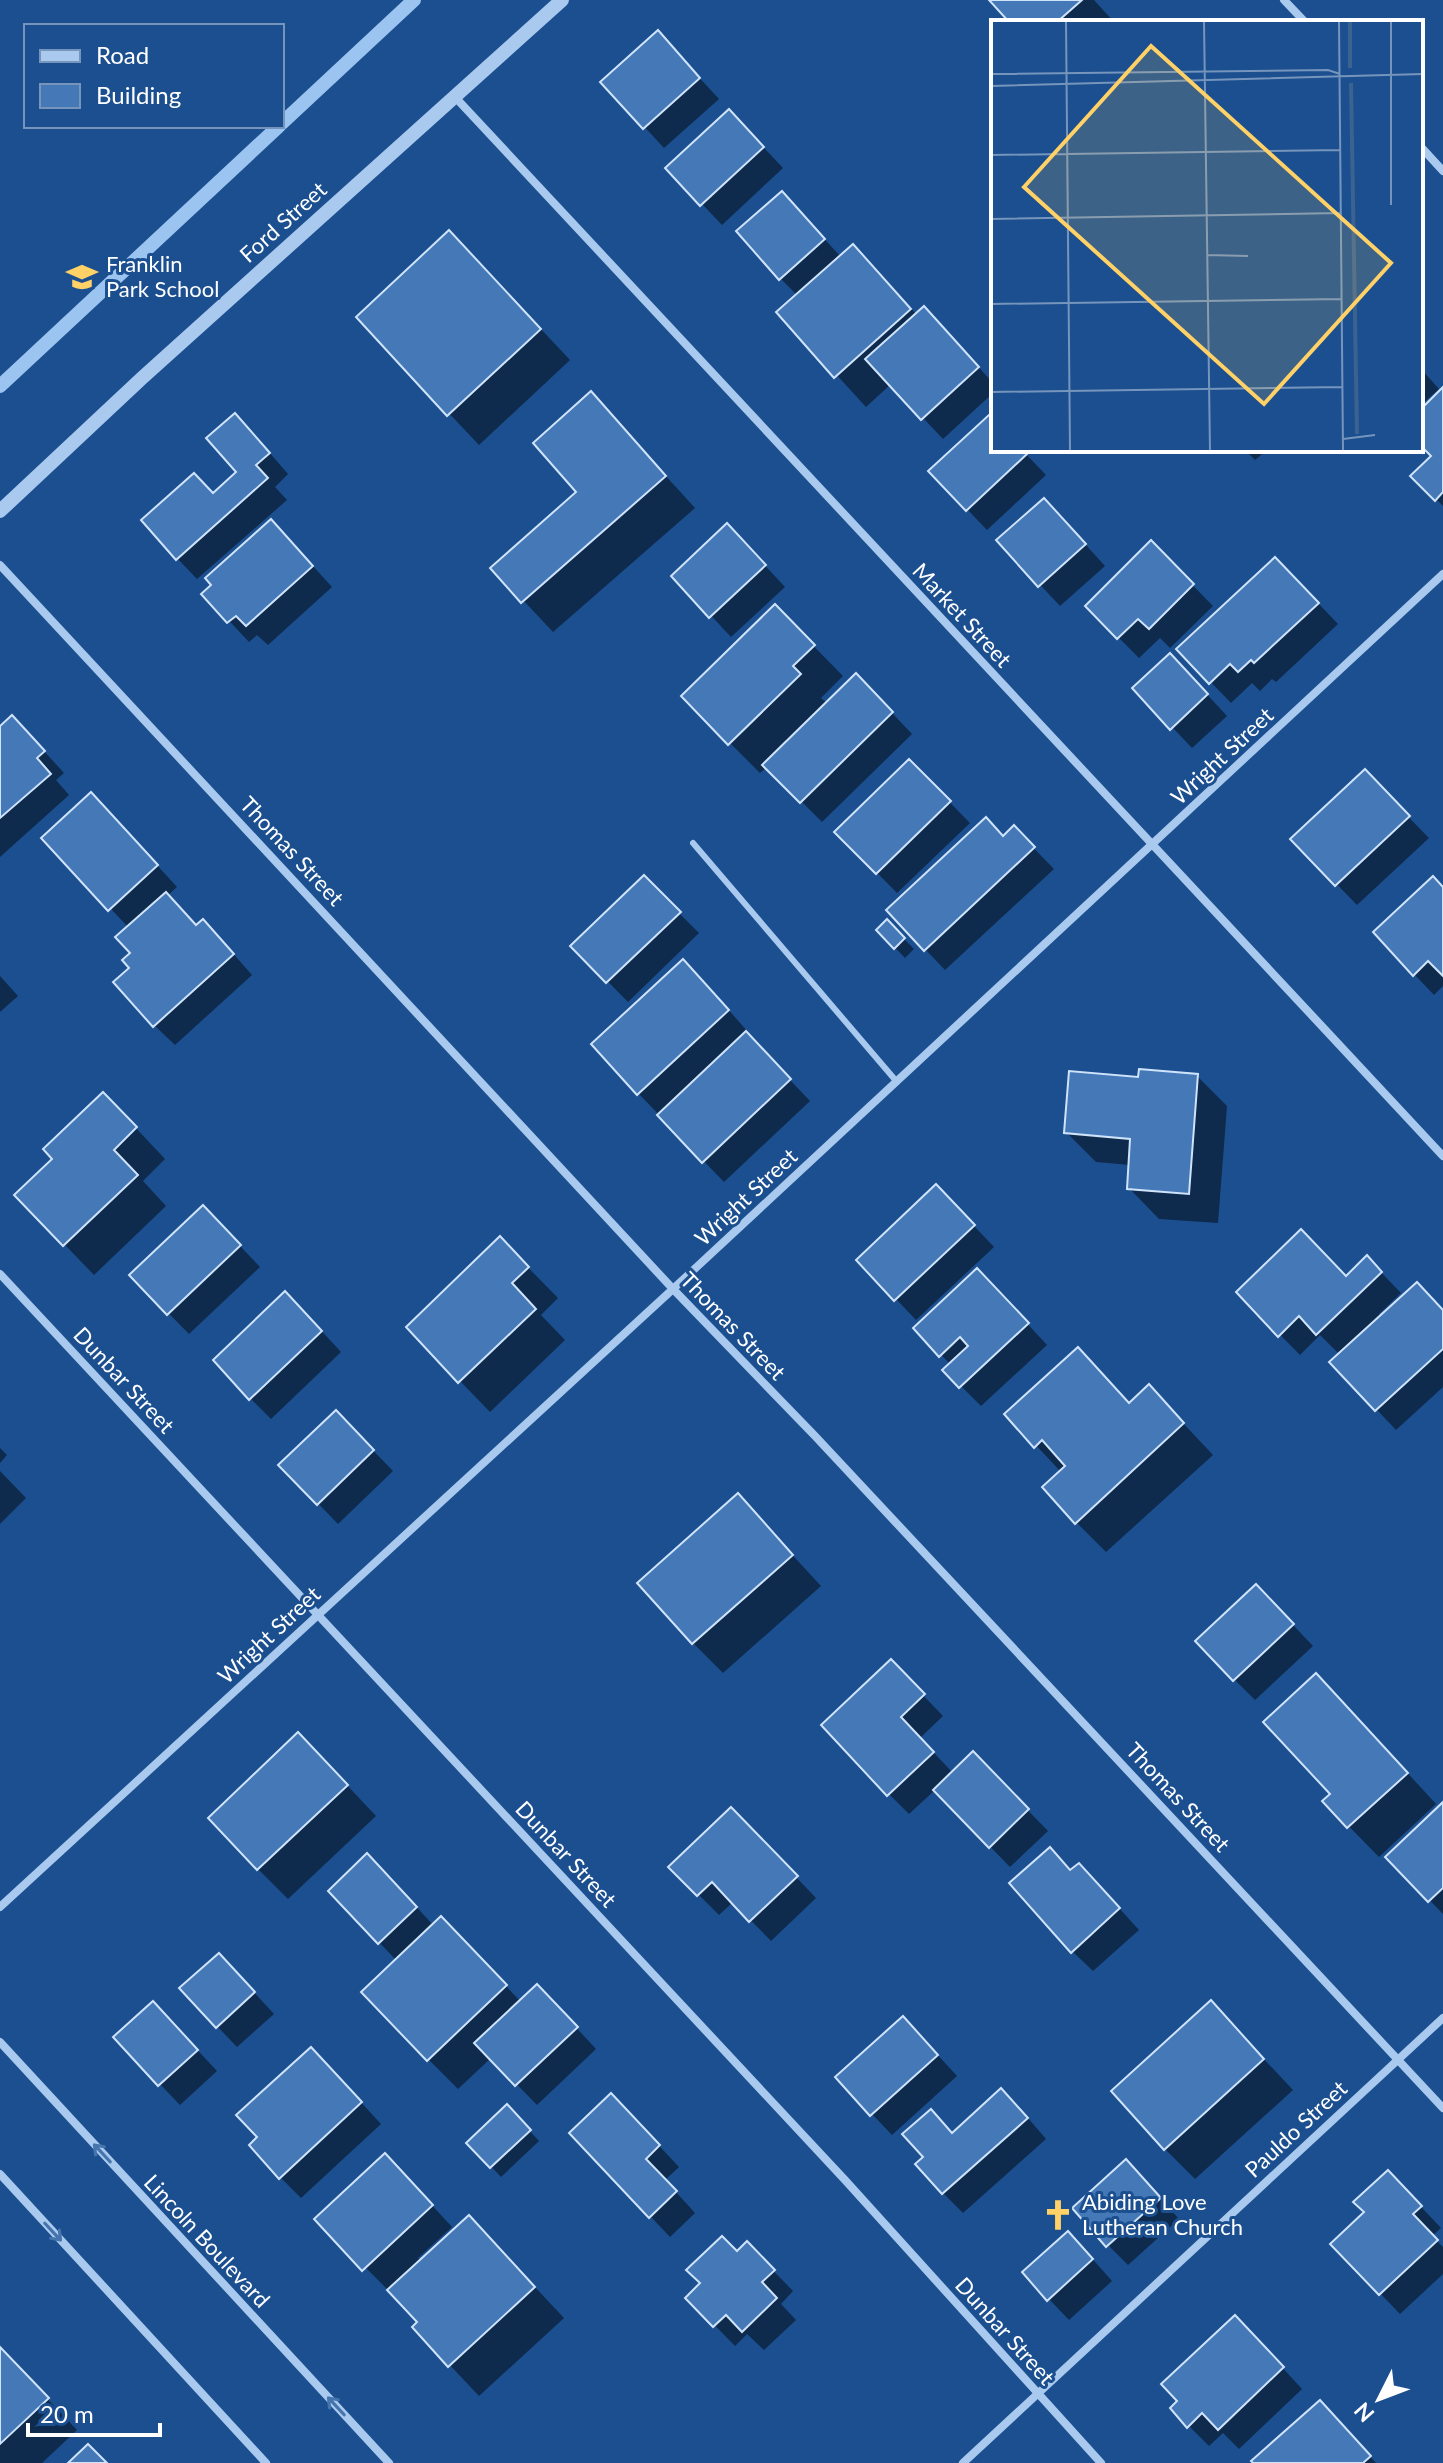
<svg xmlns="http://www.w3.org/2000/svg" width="1443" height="2463" viewBox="0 0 1443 2463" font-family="Lato,sans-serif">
<rect width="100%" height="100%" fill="#1b4f8f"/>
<!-- shadow -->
<g fill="#0007">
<path d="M992,0H1094L1114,22H1012Z"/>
<path d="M658,33L719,99L664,148L603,82Z"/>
<path d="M749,132L783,168L722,225L668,168Z"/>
<path d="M782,193L841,257L853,247L917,315L944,329L993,383V393L943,439L891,384L866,407L779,312L798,296L780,278Z"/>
<path d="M479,263L570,360L479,445L358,317Z"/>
<path d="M1421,369L1439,389L1421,405Z"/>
<path d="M1443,390V506L1413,476L1433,456L1421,443V412Z"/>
<path d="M591,394L695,508L553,632L493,568L579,492Z"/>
<path d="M990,417L993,450H1022L1046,475L987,530L967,509Z"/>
<path d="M255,436L288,474L275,487L287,500L197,579L177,558L214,495L239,472Z"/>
<path d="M1245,450H1267L1255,460Z"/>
<path d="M1064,521L1105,566L1060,606L999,541Z"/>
<path d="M291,542L332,587L268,645L257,635L249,642L204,594Z"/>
<path d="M1151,543L1213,606L1170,648L1160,638L1139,658L1087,606Z"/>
<path d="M747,546L785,587L731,637L674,576Z"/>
<path d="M1296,580L1338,624L1276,682L1272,679L1260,691L1252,683L1231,703L1179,649Z"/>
<path d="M775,607L843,676L821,698L828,704L876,696L912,734L822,822L767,767L760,773L730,743Z"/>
<path d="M1190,676L1227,716L1192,748L1135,688Z"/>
<path d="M0,728L32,738L64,773L56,780L69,795L0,857Z"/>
<path d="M909,761L970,823L897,893L837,832Z"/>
<path d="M1364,772L1429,838L1357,905L1293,839Z"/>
<path d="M111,815L177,887L167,896L197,927L223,942L252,975L175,1045L154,1025L132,968L129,928L44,838Z"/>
<path d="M1014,828L1054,869L945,970L925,949Z"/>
<path d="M644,878L699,933L628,1002L573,946Z"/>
<path d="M1443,889V986L1434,995L1414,974Z"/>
<path d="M887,922L914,949L905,958L878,930Z"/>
<path d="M0,976L18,996L0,1012Z"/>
<path d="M704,982L748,1032L746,1034L810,1101L724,1182L638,1093Z"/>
<path d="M1197,1076L1227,1106L1218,1223L1159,1219L1129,1188L1130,1165L1096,1162L1066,1132L1140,1079Z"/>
<path d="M133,1125L165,1159L143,1181L166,1206L94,1275L17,1195Z"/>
<path d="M956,1207L994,1247L916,1320L859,1260Z"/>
<path d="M223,1228L260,1267L189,1334L131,1275Z"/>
<path d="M500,1239L558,1298L541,1315L565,1340L490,1412L408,1327Z"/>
<path d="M1367,1258L1401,1293L1379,1314L1381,1317L1443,1311V1387L1396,1430L1332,1362L1340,1355L1320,1335L1300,1355L1238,1292L1346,1278Z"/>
<path d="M997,1291L1047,1345L981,1406L945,1370L951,1365L915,1328Z"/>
<path d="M306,1314L341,1352L271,1419L250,1398Z"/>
<path d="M1149,1387L1213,1455L1106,1552L1076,1522L1061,1472L1007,1414L1130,1404Z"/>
<path d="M356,1433L393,1471L338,1524L281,1465Z"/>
<path d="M0,1448L7,1455L0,1463Z"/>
<path d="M0,1471L26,1498L0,1524Z"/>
<path d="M738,1496L821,1586L723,1673L693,1643Z"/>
<path d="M1276,1607L1313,1646L1255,1700L1234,1679Z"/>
<path d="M891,1662L943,1716L920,1738L953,1773L973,1754L1048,1831L1010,1867L935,1790L909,1814L889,1794Z"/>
<path d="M1346,1706L1436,1804L1379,1857L1324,1801L1333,1794Z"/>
<path d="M328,1765L376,1816L288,1899L258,1869Z"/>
<path d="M1443,1805V1914L1388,1857Z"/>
<path d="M751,1830L816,1898L771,1941L733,1902L719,1915L671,1867Z"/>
<path d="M1072,1872L1099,1886L1139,1930L1093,1971L1072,1951Z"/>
<path d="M388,1876L434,1926L471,1949L521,2002L557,2007L596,2049L537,2105L491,2058L458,2089L428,2059L397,1961L330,1891Z"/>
<path d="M239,1976L274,2014L237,2047L217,2026Z"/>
<path d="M1211,2003L1293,2090L1195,2179L1165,2149Z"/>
<path d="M173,2024L217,2071L180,2105L160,2084Z"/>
<path d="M923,2039L957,2076L892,2135L872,2114Z"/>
<path d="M331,2070L381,2124L301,2198L280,2177L260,2137Z"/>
<path d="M507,2107L539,2141L501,2177L469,2143Z"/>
<path d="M1022,2111L1046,2139L963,2213L943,2193L953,2135Z"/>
<path d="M631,2116L679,2167L665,2180L695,2213L670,2237L572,2133Z"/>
<path d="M405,2176L452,2227L418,2258L421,2261L469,2217L564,2318L479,2396L414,2327L420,2322L317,2219Z"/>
<path d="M1146,2182L1179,2219L1128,2265L1108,2245Z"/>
<path d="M1408,2193L1441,2228L1432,2236L1443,2247V2274L1400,2314L1333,2244Z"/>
<path d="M747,2244L793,2291L781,2304L796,2320L764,2350L747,2334L735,2346L688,2298Z"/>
<path d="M1088,2254L1112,2281L1069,2320L1049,2299Z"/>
<path d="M1255,2338L1302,2389L1239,2449L1223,2433L1209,2446L1189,2426Z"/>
<path d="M0,2349L77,2430L42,2463H0Z"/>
<path d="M1340,2423L1376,2463H1256Z"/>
</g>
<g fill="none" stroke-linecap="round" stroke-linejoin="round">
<!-- stream -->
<g stroke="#9cc4f0" stroke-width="14">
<path d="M282,123L414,0"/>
<path d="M0,386L279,126"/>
</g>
</g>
<!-- building -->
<g fill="#4478b7" stroke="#cfe3fa" stroke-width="2">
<path d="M989,0H1082L1057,22H1009Z"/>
<path d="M658,30L700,78L643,129L600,82Z"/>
<path d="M729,109L764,147L700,206L665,168Z"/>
<path d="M782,191L825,239L779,280L736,231Z"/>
<path d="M449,230L541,329L447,416L356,317Z"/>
<path d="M853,244L911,309L834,378L776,312Z"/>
<path d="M924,306L979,367L921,420L865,359Z"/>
<path d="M1443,387V492L1435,501L1410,476L1431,456L1421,446V409Z"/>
<path d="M591,391L666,476L521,603L490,568L576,492L533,443Z"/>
<path d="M235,413L270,453L256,465L268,478L176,560L141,520L194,473L213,493L236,472L206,438Z"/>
<path d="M990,414L993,450H1023L1027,454L966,511L928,471Z"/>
<path d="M1044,498L1086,544L1038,587L996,540Z"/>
<path d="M271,519L313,566L246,626L236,616L227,623L201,594L211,585L205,578Z"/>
<path d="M727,523L766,565L709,618L671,576Z"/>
<path d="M1151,540L1194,584L1149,629L1138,619L1117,639L1085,606Z"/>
<path d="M1275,557L1319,603L1254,663L1251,660L1238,672L1230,664L1209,684L1176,649Z"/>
<path d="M775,604L815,645L793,666L801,674L728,745L681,696Z"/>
<path d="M1170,653L1208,694L1170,730L1132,688Z"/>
<path d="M856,673L893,712L800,803L762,765Z"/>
<path d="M12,715L45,751L37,758L51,774L0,818V726Z"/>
<path d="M909,759L951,801L876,874L834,832Z"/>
<path d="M1365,769L1410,816L1335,886L1290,839Z"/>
<path d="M91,792L158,865L108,911L41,838Z"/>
<path d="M986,817L1003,836L1014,825L1035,847L924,951L886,910Z"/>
<path d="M644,875L681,912L606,983L570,946Z"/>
<path d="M1433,876L1443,887V976L1428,961L1413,976L1373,932Z"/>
<path d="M166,892L196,925L203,919L234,954L153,1027L113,982L129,968L122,960L130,953L115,937Z"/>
<path d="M887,919L905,938L894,949L876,930Z"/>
<path d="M683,959L729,1010L637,1095L591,1044Z"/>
<path d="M746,1031L791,1079L702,1163L657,1115Z"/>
<path d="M1139,1069L1198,1074L1189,1194L1127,1189L1130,1139L1064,1133L1069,1071L1138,1077Z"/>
<path d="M103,1092L137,1127L114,1150L138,1175L63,1246L14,1195L52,1159L43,1149Z"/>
<path d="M936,1184L975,1225L894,1301L856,1260Z"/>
<path d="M203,1205L241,1245L167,1315L129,1275Z"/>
<path d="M1301,1229L1346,1276L1367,1255L1382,1272L1316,1335L1299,1316L1278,1337L1236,1292Z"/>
<path d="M500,1236L529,1267L512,1283L536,1309L458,1383L406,1327Z"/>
<path d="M977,1268L1029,1323L959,1388L942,1370L968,1346L960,1337L939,1357L913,1328Z"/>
<path d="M1417,1282L1443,1310V1349L1375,1411L1329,1362Z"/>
<path d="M285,1291L322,1331L249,1400L213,1360Z"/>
<path d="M1078,1347L1129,1403L1149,1384L1184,1423L1075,1524L1042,1487L1065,1466L1042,1440L1034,1448L1004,1414Z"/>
<path d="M336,1410L374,1450L317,1505L278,1465Z"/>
<path d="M738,1493L793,1555L692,1644L637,1583Z"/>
<path d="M1256,1584L1294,1624L1233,1681L1195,1641Z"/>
<path d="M891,1659L925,1694L901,1717L934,1752L887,1796L821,1725Z"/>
<path d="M1316,1673L1408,1773L1347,1828L1322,1801L1330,1794L1263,1722Z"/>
<path d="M298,1732L348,1785L257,1870L208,1818Z"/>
<path d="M973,1751L1029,1809L989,1848L933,1790Z"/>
<path d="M1443,1802V1888L1428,1902L1385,1857Z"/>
<path d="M731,1807L798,1876L749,1922L712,1882L697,1896L668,1867Z"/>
<path d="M1050,1847L1070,1870L1079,1863L1120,1908L1071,1953L1009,1883Z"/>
<path d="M367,1853L417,1907L378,1944L328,1891Z"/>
<path d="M441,1916L507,1985L427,2061L361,1992Z"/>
<path d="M219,1953L255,1992L216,2028L179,1988Z"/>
<path d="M537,1984L578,2027L515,2086L474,2043Z"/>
<path d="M1211,2000L1264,2059L1164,2150L1111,2091Z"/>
<path d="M153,2001L198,2050L158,2086L113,2037Z"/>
<path d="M903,2016L938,2055L870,2116L835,2077Z"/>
<path d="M311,2047L362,2102L279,2179L249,2145L257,2137L236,2115Z"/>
<path d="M1001,2088L1028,2118L942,2194L915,2164L923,2157L902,2134L931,2109L952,2133Z"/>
<path d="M611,2093L660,2145L646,2159L677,2191L649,2218L569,2133Z"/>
<path d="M507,2104L531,2130L490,2168L466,2143Z"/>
<path d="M385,2153L433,2205L362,2271L314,2219Z"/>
<path d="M1126,2159L1161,2198L1106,2247L1072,2208Z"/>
<path d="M1388,2170L1422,2206L1413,2214L1438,2240L1379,2295L1330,2244L1364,2212L1353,2202Z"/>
<path d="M469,2215L535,2287L448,2367L412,2327L417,2322L387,2290Z"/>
<path d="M1068,2231L1093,2259L1047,2301L1022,2272Z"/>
<path d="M722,2236L737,2251L747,2241L775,2270L762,2282L777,2298L742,2332L726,2315L713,2327L685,2298L700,2283L686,2270Z"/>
<path d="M1235,2315L1284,2367L1218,2430L1202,2413L1187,2428L1170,2408L1177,2401L1161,2384Z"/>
<path d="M0,2347L49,2398L0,2444Z"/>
<path d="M1320,2400L1371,2456L1363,2463H1253L1251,2461Z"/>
<path d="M88,2444L107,2463H68Z"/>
</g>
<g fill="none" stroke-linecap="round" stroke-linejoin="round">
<!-- service -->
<path stroke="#a9c9ee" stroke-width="6" d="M693,843L897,1082"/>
<!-- minor -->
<g stroke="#a9c9ee" stroke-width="8">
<path d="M1284,0L1305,22"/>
<path d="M455,97L1443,1156"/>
<path d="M1421,147L1443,171"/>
<path d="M0,565L673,1289L815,1436L1443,2108"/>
<path d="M0,1274L845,2180L1101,2463"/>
<path d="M0,1907L673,1289L1443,574"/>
<path d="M0,2042L389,2463"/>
<path d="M0,2174L266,2463"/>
<path d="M963,2463L1443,2018"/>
</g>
<!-- tertiary -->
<path stroke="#a9c9ee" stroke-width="14" d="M0,511L142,378L562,0"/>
</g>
<!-- one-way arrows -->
<defs><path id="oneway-shaft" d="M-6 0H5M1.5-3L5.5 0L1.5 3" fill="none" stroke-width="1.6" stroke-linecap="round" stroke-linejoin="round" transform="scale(2)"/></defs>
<g stroke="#4674ac">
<use href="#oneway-shaft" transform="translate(102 2153) rotate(-133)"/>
<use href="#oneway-shaft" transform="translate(53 2232) rotate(47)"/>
<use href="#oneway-shaft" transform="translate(336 2406) rotate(-133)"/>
</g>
<!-- icons -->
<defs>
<symbol id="school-bare" viewBox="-9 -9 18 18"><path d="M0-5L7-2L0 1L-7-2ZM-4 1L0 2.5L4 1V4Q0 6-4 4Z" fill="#ffd166" stroke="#1b4f8f" stroke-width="2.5" paint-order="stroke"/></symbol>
<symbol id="church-bare" viewBox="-9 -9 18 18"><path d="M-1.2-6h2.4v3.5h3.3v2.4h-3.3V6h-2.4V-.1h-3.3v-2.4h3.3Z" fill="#ffd166" stroke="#1b4f8f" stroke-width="2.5" paint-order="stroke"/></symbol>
</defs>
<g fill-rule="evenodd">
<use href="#school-bare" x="60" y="255" width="44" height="44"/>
<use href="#church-bare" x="1036" y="2193" width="44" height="44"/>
</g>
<g text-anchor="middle" stroke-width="6" stroke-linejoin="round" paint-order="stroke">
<!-- street labels -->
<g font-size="22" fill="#fff" stroke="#1b4f8f">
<text transform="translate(283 222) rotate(-42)" y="8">Ford Street</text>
<text transform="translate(962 615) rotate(47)" y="8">Market Street</text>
<text transform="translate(1222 756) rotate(-43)" y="8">Wright Street</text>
<text transform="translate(292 851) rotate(47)" y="8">Thomas Street</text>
<text transform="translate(746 1197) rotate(-43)" y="8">Wright Street</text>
<text transform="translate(733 1326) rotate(46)" y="8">Thomas Street</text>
<text transform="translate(124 1380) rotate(47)" y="8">Dunbar Street</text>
<text transform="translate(269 1635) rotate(-43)" y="8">Wright Street</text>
<text transform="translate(1178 1797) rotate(47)" y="8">Thomas Street</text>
<text transform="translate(566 1854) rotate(47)" y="8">Dunbar Street</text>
<text transform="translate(1296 2129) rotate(-43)" y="8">Pauldo Street</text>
<text transform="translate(207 2241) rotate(47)" y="8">Lincoln Boulevard</text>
<text transform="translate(1005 2331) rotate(48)" y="8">Dunbar Street</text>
</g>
<!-- poi labels -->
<g font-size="22" fill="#fff" stroke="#1b4f8f" text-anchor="start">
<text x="106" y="272">Franklin<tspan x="106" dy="25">Park School</tspan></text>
<text x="1082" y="2210">Abiding Love<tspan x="1082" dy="25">Lutheran Church</tspan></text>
</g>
</g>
<!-- overview -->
<g transform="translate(991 20)">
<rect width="432" height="432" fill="#1b4f8f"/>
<path fill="none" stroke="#3c6290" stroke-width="4" d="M359,1V48M360,63L366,414"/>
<path fill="none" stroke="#7695bc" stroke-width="2" d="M75,1L79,431M213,1L219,431M348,1L352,431M400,1V185M0,54L337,50L349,54M0,66L432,54M0,135L349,130M0,199L350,193M216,235L257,236M0,284L351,279M0,372L351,367M352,419L384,415"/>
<path fill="#ffd166" fill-opacity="0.15" stroke="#ffd166" stroke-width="4" d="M160,26L400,243L273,384L33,167Z"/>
<rect width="432" height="432" fill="none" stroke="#fff" stroke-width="4"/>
</g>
<!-- legend -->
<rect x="24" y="24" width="260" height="104" fill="#1b4f8f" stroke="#7695bc" stroke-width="2"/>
<rect x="40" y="50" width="40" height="12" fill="#a9c9ee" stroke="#7695bc" stroke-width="2"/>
<text x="96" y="64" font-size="24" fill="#ffffff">Road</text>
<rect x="40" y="84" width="40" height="24" fill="#4478b7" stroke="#7695bc" stroke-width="2"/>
<text x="96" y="104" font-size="24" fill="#ffffff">Building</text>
<!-- north arrow -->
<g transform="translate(1379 2399) rotate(228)" stroke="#1b4f8f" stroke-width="6" paint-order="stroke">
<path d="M0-6L14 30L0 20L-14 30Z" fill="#ffffff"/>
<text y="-12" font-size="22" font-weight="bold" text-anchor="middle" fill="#ffffff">N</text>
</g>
<!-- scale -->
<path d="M28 2423v12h132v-12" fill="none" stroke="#ffffff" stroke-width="4"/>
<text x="40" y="2423" font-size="24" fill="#ffffff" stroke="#1b4f8f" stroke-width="6" paint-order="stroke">20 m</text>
</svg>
